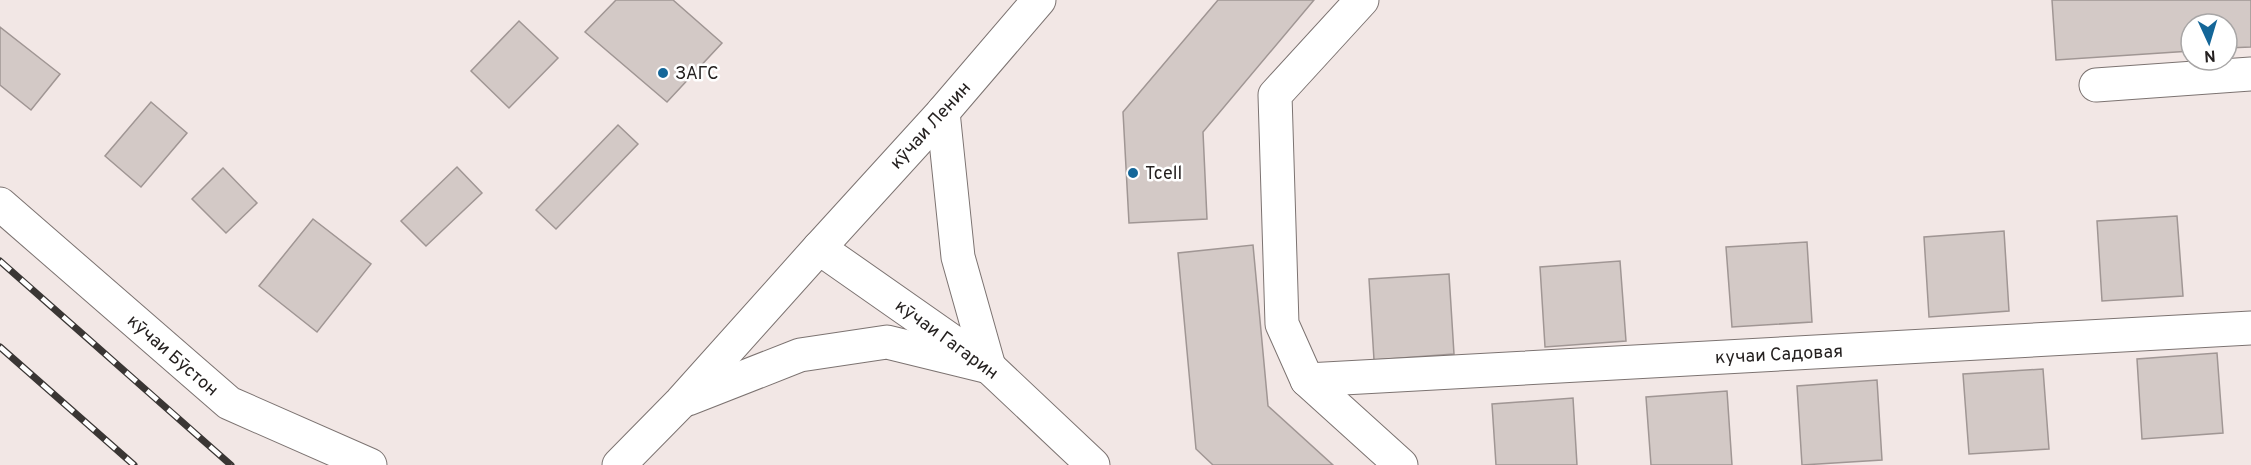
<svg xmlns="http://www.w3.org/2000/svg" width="2251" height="465" viewBox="0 0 2251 465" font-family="Overpass,sans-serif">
<rect width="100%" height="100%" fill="#f2e7e5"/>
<!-- building -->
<g fill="#d3c9c6" stroke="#a09694" stroke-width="1.5">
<path d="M616,0H673L722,43L667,102L585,32Z"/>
<path d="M1218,0H1314L1203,132L1207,219L1129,223L1123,112Z"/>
<path d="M2052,0H2251V47L2227,48V24H2191V51L2056,60Z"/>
<path d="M519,21L558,58L509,108L471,71Z"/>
<path d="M0,27L60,74L31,110L0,85Z"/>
<path d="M151,102L187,133L141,187L105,156Z"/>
<path d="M618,125L638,144L556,229L536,210Z"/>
<path d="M457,167L482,193L426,246L401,221Z"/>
<path d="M223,168L257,203L226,233L192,199Z"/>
<path d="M2177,216L2183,296L2102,301L2097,221Z"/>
<path d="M313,219L371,264L317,332L259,286Z"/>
<path d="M2004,231L2009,311L1929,317L1924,237Z"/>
<path d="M1807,242L1812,322L1732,327L1726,247Z"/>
<path d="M1253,245L1268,406L1333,465H1213L1196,449L1178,253Z"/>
<path d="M1620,261L1626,341L1545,347L1540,267Z"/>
<path d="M1449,274L1454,354L1374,360L1369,279Z"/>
<path d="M2217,353L2223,433L2142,439L2137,359Z"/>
<path d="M2043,369L2049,449L1969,454L1963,374Z"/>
<path d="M1877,380L1882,460L1802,465L1797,386Z"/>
<path d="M1727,391L1732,465H1651L1646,397Z"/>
<path d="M1573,398L1577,465H1496L1492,404Z"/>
</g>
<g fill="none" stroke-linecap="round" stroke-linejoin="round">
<defs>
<g id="minor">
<path d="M1362,0L1275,95L1282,324L1307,380L1401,465"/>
<path d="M2096,85L2251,74"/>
<path d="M819,248L943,112L1039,0"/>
<path d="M1307,380L2251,328"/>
</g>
<g id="major">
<path d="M0,204L229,403L370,465"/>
<path d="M688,399L800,355L887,342L989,367L958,257L943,112"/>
<path d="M619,465L681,402L819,248L989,367L1093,465"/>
</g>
</defs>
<!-- minor casing -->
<use href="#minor" stroke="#7c7371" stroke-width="35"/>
<!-- major casing -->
<use href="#major" stroke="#7c7371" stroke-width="35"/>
<!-- minor -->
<use href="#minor" stroke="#fff" stroke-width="33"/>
<!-- major -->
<use href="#major" stroke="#fff" stroke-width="33"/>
<defs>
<g id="rail">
<path d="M0,261L231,465"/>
<path d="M0,347L134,465"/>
</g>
</defs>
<!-- rail casing -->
<use href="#rail" stroke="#3a3634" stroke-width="7"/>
<!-- rail -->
<use href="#rail" stroke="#fff" stroke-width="4.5" stroke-dasharray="14" stroke-linecap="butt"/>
</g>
<!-- markers -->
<g fill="#146698" stroke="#fff" stroke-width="2">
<circle cx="663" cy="73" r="6"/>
<circle cx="1133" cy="173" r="6"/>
</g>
<g text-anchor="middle" stroke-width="5" stroke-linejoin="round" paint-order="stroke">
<!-- poi labels -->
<g font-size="18" fill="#252120" stroke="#fff" text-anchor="start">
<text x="675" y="79">ЗАГС</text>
<text x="1145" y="179">Tcell</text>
</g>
<!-- street labels -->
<g font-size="18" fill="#252120" stroke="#fff">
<text transform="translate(930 125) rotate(-48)" y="6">кӯчаи Ленин</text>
<text transform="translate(947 339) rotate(36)" y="6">кӯчаи Гагарин</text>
<text transform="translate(1779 354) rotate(-3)" y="6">кучаи Садовая</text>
<text transform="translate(173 355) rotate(41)" y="6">кӯчаи Бӯстон</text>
</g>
</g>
<!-- north arrow -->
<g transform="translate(2209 42) rotate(176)"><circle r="28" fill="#ffffff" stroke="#a8a6a6" stroke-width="1.5"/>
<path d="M0-4.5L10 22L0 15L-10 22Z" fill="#146698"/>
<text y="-9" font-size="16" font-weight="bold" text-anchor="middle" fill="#252120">N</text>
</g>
</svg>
